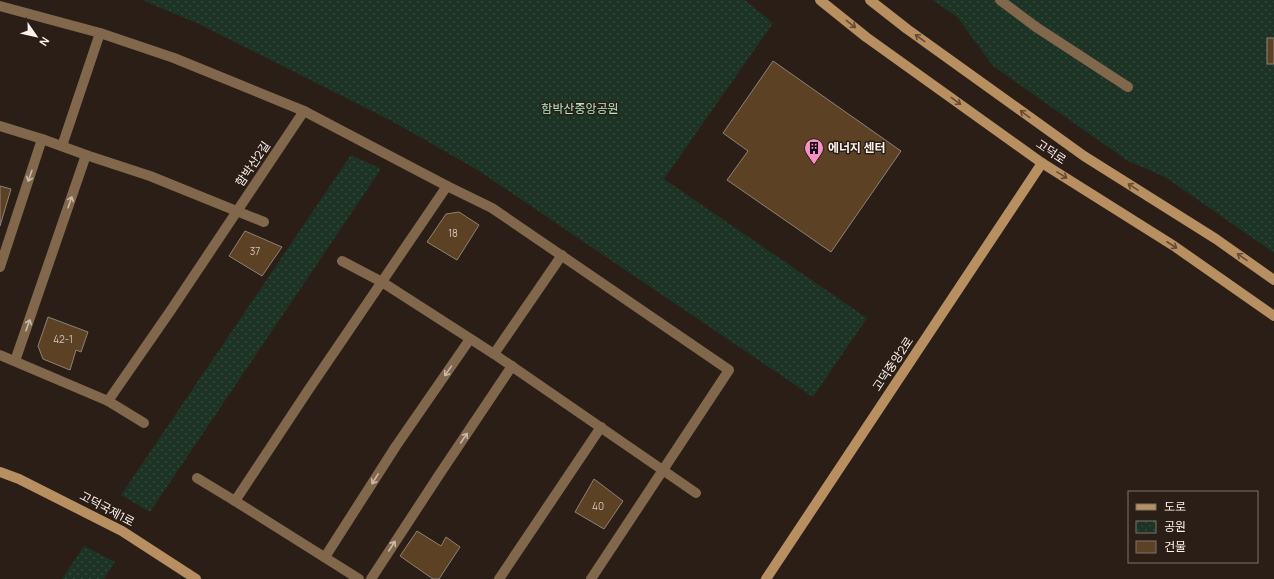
<svg xmlns="http://www.w3.org/2000/svg" width="1274" height="579" viewBox="0 0 1274 579" font-family="Manrope,'Noto Sans KR',sans-serif">
<defs>
<pattern id="park-dots" width="8" height="8" patternUnits="userSpaceOnUse"><rect width="8" height="8" fill="#1d3326"/><path d="M2 2h.1M6 6h.1" fill="none" stroke="#34473b" stroke-width="1.8" stroke-linecap="round"/></pattern>
</defs>
<rect width="100%" height="100%" fill="#2b1e17"/>
<!-- park -->
<g fill="url(#park-dots)">
<path d="M142,0H745L773,23L664,179L867,318L813,397L479,171L392,121L197,23Z"/>
<path d="M933,0H1274V253L1165,177L1128,161L993,66L958,18Z"/>
<path d="M351,155L381,169L150,512L121,495Z"/>
<path d="M84,546L115,562L104,579H62Z"/>
</g>
<!-- building -->
<g fill="#5c4124" stroke="#8e8276">
<rect x="1267" y="38" width="7" height="26"/>
<path d="M773,61L901,151L831,252L727,180L748,151L723,133Z"/>
<path d="M0,186L11,189L0,226Z"/>
<path d="M459,212L479,225L457,260L427,242L446,214Z"/>
<path d="M245,231L282,247L262,276L229,256Z"/>
<path d="M48,317L88,332L81,352L76,350L70,370L43,359L38,346Z"/>
<path d="M594,479L623,501L604,529L575,512Z"/>
<path d="M417,531L441,546L446,537L460,547L439,579H433L400,556Z"/>
</g>
<g fill="none" stroke-linecap="round" stroke-linejoin="round">
<!-- street -->
<g stroke="#81674b" stroke-width="10">
<path d="M1000,0L1036,27L1128,87"/>
<path d="M0,6L100,33L174,58L304,111L171,310L108,401L0,355"/>
<path d="M304,111L447,186"/>
<path d="M0,126L42,139L86,155L150,176L264,222"/>
<path d="M62,146L100,33"/>
<path d="M342,261L382,282L494,354L696,493"/>
<path d="M0,267L42,139"/>
<path d="M494,354L562,255"/>
<path d="M15,361L86,155"/>
<path d="M108,401L144,423"/>
<path d="M197,478L235,501"/>
<path d="M325,557L396,446L470,339"/>
<path d="M359,579L235,501L309,389L447,186L492,208L729,370L591,579"/>
<path d="M371,579L439,475L512,366"/>
<path d="M499,579L601,427"/>
</g>
<!-- secondary -->
<g stroke="#b88f61" stroke-width="10">
<path d="M820,0L866,37L1042,163L1174,246L1274,316"/>
<path d="M870,0L907,29L1084,156L1216,239L1274,280"/>
<path d="M0,472L19,479L122,531L196,579"/>
<path d="M766,579L1042,163"/>
</g>
</g>
<!-- one-way arrows -->
<defs><path id="oneway-shaft" d="M-6 0H5M1.5-3L5.5 0L1.5 3" fill="none" stroke-width="1.6" stroke-linecap="round" stroke-linejoin="round"/></defs>
<g stroke="#634b35">
<use href="#oneway-shaft" transform="translate(851 24) rotate(38)"/>
<use href="#oneway-shaft" transform="translate(920 38) rotate(-144)"/>
<use href="#oneway-shaft" transform="translate(956 101) rotate(36)"/>
<use href="#oneway-shaft" transform="translate(1025 114) rotate(-144)"/>
<use href="#oneway-shaft" transform="translate(1062 175) rotate(32)"/>
<use href="#oneway-shaft" transform="translate(1133 187) rotate(-148)"/>
<use href="#oneway-shaft" transform="translate(1172 245) rotate(33)"/>
<use href="#oneway-shaft" transform="translate(1242 257) rotate(-145)"/>
</g>
<g stroke="#cabaac">
<use href="#oneway-shaft" transform="translate(30 176) rotate(109)"/>
<use href="#oneway-shaft" transform="translate(70 202) rotate(-71)"/>
<use href="#oneway-shaft" transform="translate(28 325) rotate(-70)"/>
<use href="#oneway-shaft" transform="translate(448 371) rotate(125)"/>
<use href="#oneway-shaft" transform="translate(464 438) rotate(-56)"/>
<use href="#oneway-shaft" transform="translate(375 479) rotate(122)"/>
<use href="#oneway-shaft" transform="translate(392 546) rotate(-57)"/>
</g>
<!-- icons -->
<defs>
<symbol id="building-pin" viewBox="-11 -11 22 30"><path d="M0 17L-7.5 6A9.5 9.5 0 1 1 7.5 6Z" fill="#fa8fc6" stroke="#2b1e17"/><path d="M-4-6H4V6H1V3H-1V6H-4ZM-2.5-4.3h1.7v1.8h-1.7ZM.8-4.3h1.7v1.8H.8ZM-2.5-1h1.7V.8h-1.7ZM.8-1h1.7V.8H.8Z" fill="#111"/></symbol>
</defs>
<g fill-rule="evenodd">
<use href="#building-pin" x="803" y="137" width="22" height="30"/>
</g>
<g text-anchor="middle" stroke-width="3" stroke-linejoin="round" paint-order="stroke">
<!-- number labels -->
<g font-size="10" fill="#d3c6bb">
<text x="453" y="237">18</text>
<text x="255" y="255">37</text>
<text x="63" y="343">42-1</text>
<text x="598" y="510">40</text>
</g>
<!-- park labels -->
<g font-size="12" fill="#a8ebc2" stroke="#2b1e17">
<text x="580" y="113">함박산중앙공원</text>
</g>
<!-- poi labels -->
<g font-size="12" font-weight="bold" fill="#fbf2ed" stroke="#2b1e17" text-anchor="start">
<text x="828" y="152">에너지 센터</text>
</g>
<!-- street labels -->
<g font-size="12" fill="#fbf2ed" stroke="#2b1e17">
<text transform="translate(1051 152) rotate(34)" y="4">고덕로</text>
<text transform="translate(253 164) rotate(-56)" y="4">함박산2길</text>
<text transform="translate(893 364) rotate(-56)" y="4">고덕중앙2로</text>
<text transform="translate(107 509) rotate(28)" y="4">고덕국제1로</text>
</g>
</g>
<!-- legend -->
<rect x="1128" y="491" width="130" height="72" fill="#2b1e17" stroke="#7e736d"/>
<rect x="1136" y="504" width="20" height="6" fill="#b88f61" stroke="#7e736d"/>
<text x="1164" y="511" font-size="12" fill="#fbf2ed">도로</text>
<rect x="1136" y="521" width="20" height="12" fill="url(#park-dots)" stroke="#7e736d"/>
<text x="1164" y="531" font-size="12" fill="#fbf2ed">공원</text>
<rect x="1136" y="541" width="20" height="12" fill="#5c4124" stroke="#7e736d"/>
<text x="1164" y="551" font-size="12" fill="#fbf2ed">건물</text>
<!-- north arrow -->
<g transform="translate(36 36) rotate(124)" stroke="#2b1e17" stroke-width="3" paint-order="stroke">
<path d="M0-3L7 15L0 10L-7 15Z" fill="#fbf2ed"/>
<text y="-6" font-size="11" font-weight="bold" text-anchor="middle" fill="#fbf2ed">N</text>
</g>
</svg>
